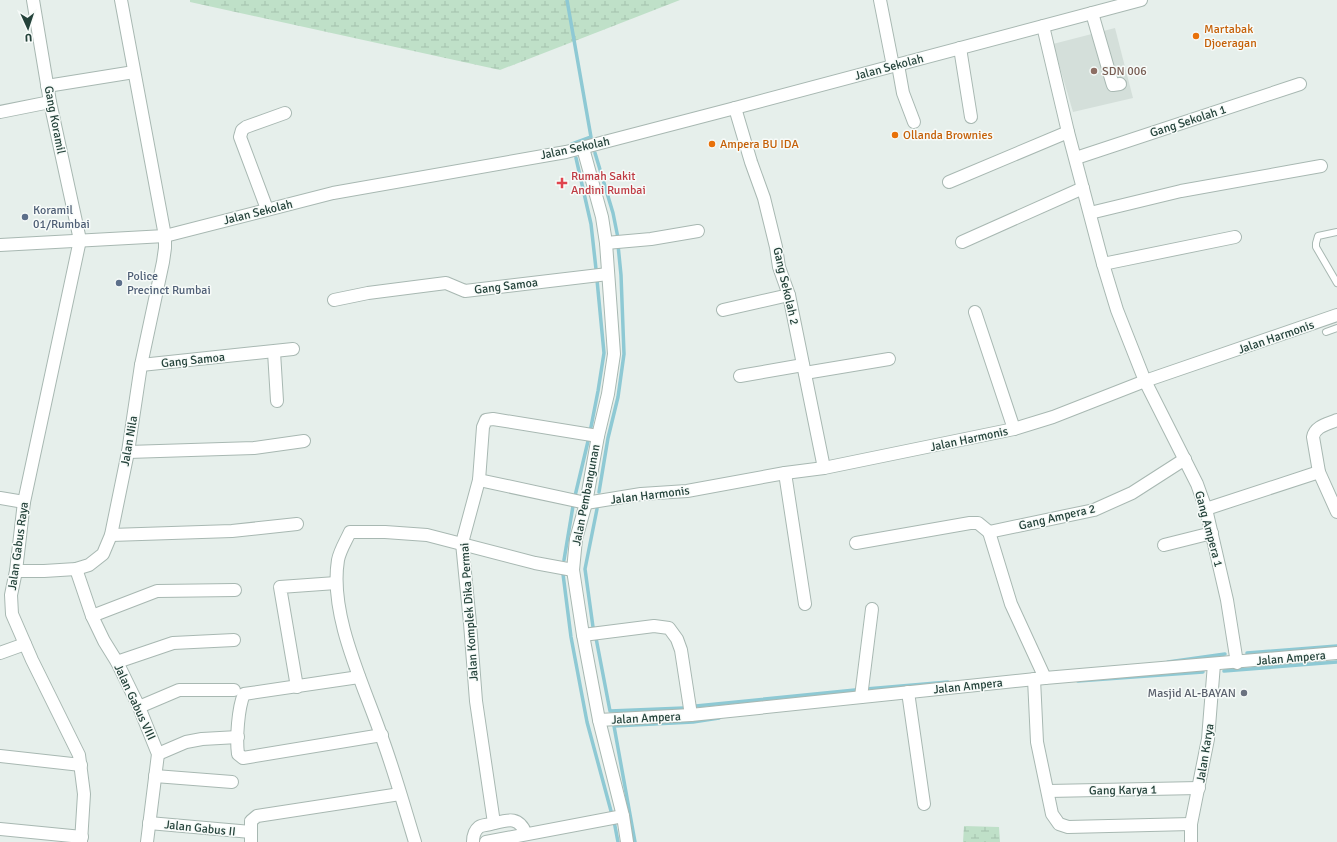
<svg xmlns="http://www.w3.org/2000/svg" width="1337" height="842" viewBox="0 0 1337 842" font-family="Signika,sans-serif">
<defs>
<pattern id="wetland-marsh" width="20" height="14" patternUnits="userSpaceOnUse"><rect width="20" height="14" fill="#bfe0c8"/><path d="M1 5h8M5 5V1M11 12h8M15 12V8" fill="none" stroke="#a4c1ad"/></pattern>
</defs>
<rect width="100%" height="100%" fill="#e6efeb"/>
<!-- built -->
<path fill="#d4dfda" d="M1115,28L1133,98L1073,112L1053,44Z"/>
<!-- wetland -->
<g fill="url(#wetland-marsh)">
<path d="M190,0H680L500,70L190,2Z"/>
<path d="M964,826L999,827L1000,842H963Z"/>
</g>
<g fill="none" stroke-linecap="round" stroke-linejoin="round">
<!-- stream -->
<g stroke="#8ec9d4" stroke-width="3.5">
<path d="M567,0L591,137L572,144"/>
<path d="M595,153L613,213L618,238"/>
<path d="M576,158L591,224L596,269"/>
<path d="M590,432L598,391L604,353L597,280"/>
<path d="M599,492L608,438L618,397L624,354L621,275L618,245"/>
<path d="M575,496L589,437"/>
<path d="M564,560L573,506"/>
<path d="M563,574L571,637L587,722L611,811"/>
<path d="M593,627L585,569L597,509"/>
<path d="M596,638L610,711L684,708"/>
<path d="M1247,653L1337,646"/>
<path d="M1168,662L1225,654"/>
<path d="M1224,671L1337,662"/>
<path d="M1078,681L1203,672"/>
<path d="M866,689L948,682"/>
<path d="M696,706L855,690"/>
<path d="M614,821L618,842"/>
<path d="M635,842L614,726L693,722L719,718"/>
</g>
<defs>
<g id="service">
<path d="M1337,232L1318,236L1316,243V247L1337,283"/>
<path d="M1326,332L1337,328"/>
</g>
<g id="minor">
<path d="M33,0L50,102L80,240L24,502L16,571L11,595L12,614L32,660L79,755L84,794L81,842"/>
<path d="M880,0L893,66"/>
<path d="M1092,13L1112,82L1113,85L1120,84"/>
<path d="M1043,26L1068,132L1103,264L1117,310L1145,381L1197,484L1206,509L1227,600L1237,663"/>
<path d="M960,48L971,117"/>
<path d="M898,65L903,93L914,122"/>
<path d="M47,86L134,72"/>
<path d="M735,108L751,162L764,198L776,247L779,267L789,295L824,468"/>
<path d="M0,112L50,102"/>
<path d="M583,148L602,217L606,243L614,354L608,394L598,436L586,503L576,539L573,570L583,635L599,720L623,816L627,842"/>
<path d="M1076,158L1300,84"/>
<path d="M949,182L1068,132"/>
<path d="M267,209L240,137L242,130L246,127L285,113"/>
<path d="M1090,213L1181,191L1321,166"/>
<path d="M962,242L1083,188"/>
<path d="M606,243L651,239L698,231"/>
<path d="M1103,264L1235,237"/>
<path d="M334,300L368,293L446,283L465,291L608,274"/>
<path d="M723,310L789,295"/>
<path d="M975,312L1014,429"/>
<path d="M274,352L277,401"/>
<path d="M141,365L293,349"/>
<path d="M805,373L889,359"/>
<path d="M740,376L803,365"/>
<path d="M1337,420C1328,424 1315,426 1313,437L1319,472L1337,512"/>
<path d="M128,452L254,448L304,441"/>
<path d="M785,473L805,604"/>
<path d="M479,480L586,503L641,494L687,491L785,473L824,468L1014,429L1053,417L1145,381L1337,315"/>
<path d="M0,498L24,502"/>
<path d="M1206,509L1319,472"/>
<path d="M111,535L232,531L297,524"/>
<path d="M856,543L970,523H978L989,532"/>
<path d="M1164,545L1212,533"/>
<path d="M76,569L92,616L104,641L117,662L139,707L158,754L147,842"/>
<path d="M16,571H44L76,569L89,565L103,554L111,535L128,452L141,365L163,262L165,248V236L121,0"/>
<path d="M92,616L157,591L235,590"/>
<path d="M583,635L654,626L669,628L677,639L681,650L691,715"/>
<path d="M0,653L25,644"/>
<path d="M117,662L173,643L234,640"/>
<path d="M359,677L244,694C238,708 236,739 238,754L243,758L382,735"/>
<path d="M1045,678L1011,604L989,532L1094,510L1132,493L1185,459"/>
<path d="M1034,679L1037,742L1052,814L1059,824L1068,827L1191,824"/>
<path d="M297,687L280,587L336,583"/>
<path d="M908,692L924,804"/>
<path d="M861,697L872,609"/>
<path d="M139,707L179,690H234"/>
<path d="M599,720L691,715L1045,678L1337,653"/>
<path d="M158,754L186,742L202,739L238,737"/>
<path d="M0,756L81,765"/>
<path d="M155,776L232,782"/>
<path d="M1048,791L1199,788"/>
<path d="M149,823L251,832"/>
<path d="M494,823L476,701L470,623L462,543L479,480L483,427L486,420L493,419L598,436"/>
<path d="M0,829L82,837"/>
<path d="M251,842V821L257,816L400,794"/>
<path d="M415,842C404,806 394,770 381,735C363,683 329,615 338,560C340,550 346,541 350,532H385L427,535L535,563L573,570"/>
<path d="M473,842C473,837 474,831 479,827C482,825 487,825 491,824C507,820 519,815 526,834"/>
<path d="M486,842L623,816"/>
<path d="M1191,842V824L1208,739L1214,664"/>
</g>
<path id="tertiary" d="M0,245L165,236L333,193L566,152L735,108L1141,0"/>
</defs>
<!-- service casing -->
<use href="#service" stroke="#a8b8b2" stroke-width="8"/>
<!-- minor casing -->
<use href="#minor" stroke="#a8b8b2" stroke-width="14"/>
<!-- tertiary casing -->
<use href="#tertiary" stroke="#a8b8b2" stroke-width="14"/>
<!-- service -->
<use href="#service" stroke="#fff" stroke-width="6"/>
<!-- minor -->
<use href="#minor" stroke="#fff" stroke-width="12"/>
<!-- tertiary -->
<use href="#tertiary" stroke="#fff" stroke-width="12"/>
</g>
<!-- markers -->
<g fill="#e8710a" stroke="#f7fbf9" stroke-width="1.5">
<circle cx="1196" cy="36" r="4"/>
<circle cx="895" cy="135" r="4"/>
<circle cx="712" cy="144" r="4"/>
</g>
<circle fill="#8d6e63" stroke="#f7fbf9" stroke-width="1.5" cx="1094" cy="71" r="4"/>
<path fill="#e0444e" stroke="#f7fbf9" stroke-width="1.5" d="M560 177h4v4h4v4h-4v4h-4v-4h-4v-4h4z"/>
<g fill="#5c6f8a" stroke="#f7fbf9" stroke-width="1.5">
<circle cx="25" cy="217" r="4"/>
<circle cx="119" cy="283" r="4"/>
</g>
<circle fill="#6b7280" stroke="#f7fbf9" stroke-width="1.5" cx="1244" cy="693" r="4"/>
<g text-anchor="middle" stroke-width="3" stroke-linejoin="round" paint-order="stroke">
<!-- food labels -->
<g font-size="12" fill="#c56008" stroke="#f7fbf9" text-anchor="start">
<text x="1204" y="33">Martabak<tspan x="1204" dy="14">Djoeragan</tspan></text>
<text x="903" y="139">Ollanda Brownies</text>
<text x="720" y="148">Ampera BU IDA</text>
</g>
<!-- street labels -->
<g font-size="12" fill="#24423a" stroke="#f7fbf9">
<text transform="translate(889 67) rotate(-15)" y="4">Jalan Sekolah</text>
<text transform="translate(55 120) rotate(79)" y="4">Gang Koramil</text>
<text transform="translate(1188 121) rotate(-18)" y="4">Gang Sekolah 1</text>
<text transform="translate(575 148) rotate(-12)" y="4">Jalan Sekolah</text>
<text transform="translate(258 212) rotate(-14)" y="4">Jalan Sekolah</text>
<text transform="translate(506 286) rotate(-7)" y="4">Gang Samoa</text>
<text transform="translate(786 286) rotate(77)" y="4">Gang Sekolah 2</text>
<text transform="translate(1276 337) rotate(-19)" y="4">Jalan Harmonis</text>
<text transform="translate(193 360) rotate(-6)" y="4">Gang Samoa</text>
<text transform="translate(969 439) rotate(-12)" y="4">Jalan Harmonis</text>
<text transform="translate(129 441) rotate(-80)" y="4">Jalan Nila</text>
<text transform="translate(586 495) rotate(-79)" y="4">Jalan Pembangunan</text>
<text transform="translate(650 495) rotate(-7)" y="4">Jalan Harmonis</text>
<text transform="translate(1057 517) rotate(-13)" y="4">Gang Ampera 2</text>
<text transform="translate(1209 529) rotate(75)" y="4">Gang Ampera 1</text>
<text transform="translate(18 546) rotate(-82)" y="4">Jalan Gabus Raya</text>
<text transform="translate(469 612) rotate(-94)" y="4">Jalan Komplek Dika Permai</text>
<text transform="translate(1291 658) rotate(-5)" y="4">Jalan Ampera</text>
<text transform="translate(968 686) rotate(-6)" y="4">Jalan Ampera</text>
<text transform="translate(135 702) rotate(65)" y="4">Jalan Gabus VIII</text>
<text transform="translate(646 718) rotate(-3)" y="4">Jalan Ampera</text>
<text transform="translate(1205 753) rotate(-81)" y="4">Jalan Karya</text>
<text transform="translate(1123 790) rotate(-1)" y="4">Gang Karya 1</text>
<text transform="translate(200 828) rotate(6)" y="4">Jalan Gabus II</text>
</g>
<!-- education labels -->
<g font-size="12" fill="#785e54" stroke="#f7fbf9" text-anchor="start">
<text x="1102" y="75">SDN 006</text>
</g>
<!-- health labels -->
<g font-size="12" fill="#be3a42" stroke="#f7fbf9" text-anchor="start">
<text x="571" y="180">Rumah Sakit<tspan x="571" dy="14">Andini Rumbai</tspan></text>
</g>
<!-- service labels -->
<g font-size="12" fill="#4e5e75" stroke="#f7fbf9" text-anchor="start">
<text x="33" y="214">Koramil<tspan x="33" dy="14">01/Rumbai</tspan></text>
<text x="127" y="280">Police<tspan x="127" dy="14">Precinct Rumbai</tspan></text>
</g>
<!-- worship labels -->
<g font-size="12" fill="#5b616d" stroke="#f7fbf9" text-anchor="end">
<text x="1236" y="697">Masjid AL-BAYAN</text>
</g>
</g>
<!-- north arrow -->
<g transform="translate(28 28) rotate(177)" stroke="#f7fbf9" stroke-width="3" paint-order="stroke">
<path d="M0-3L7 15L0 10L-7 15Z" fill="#24423a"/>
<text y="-6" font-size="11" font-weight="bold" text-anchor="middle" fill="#24423a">U</text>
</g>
</svg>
